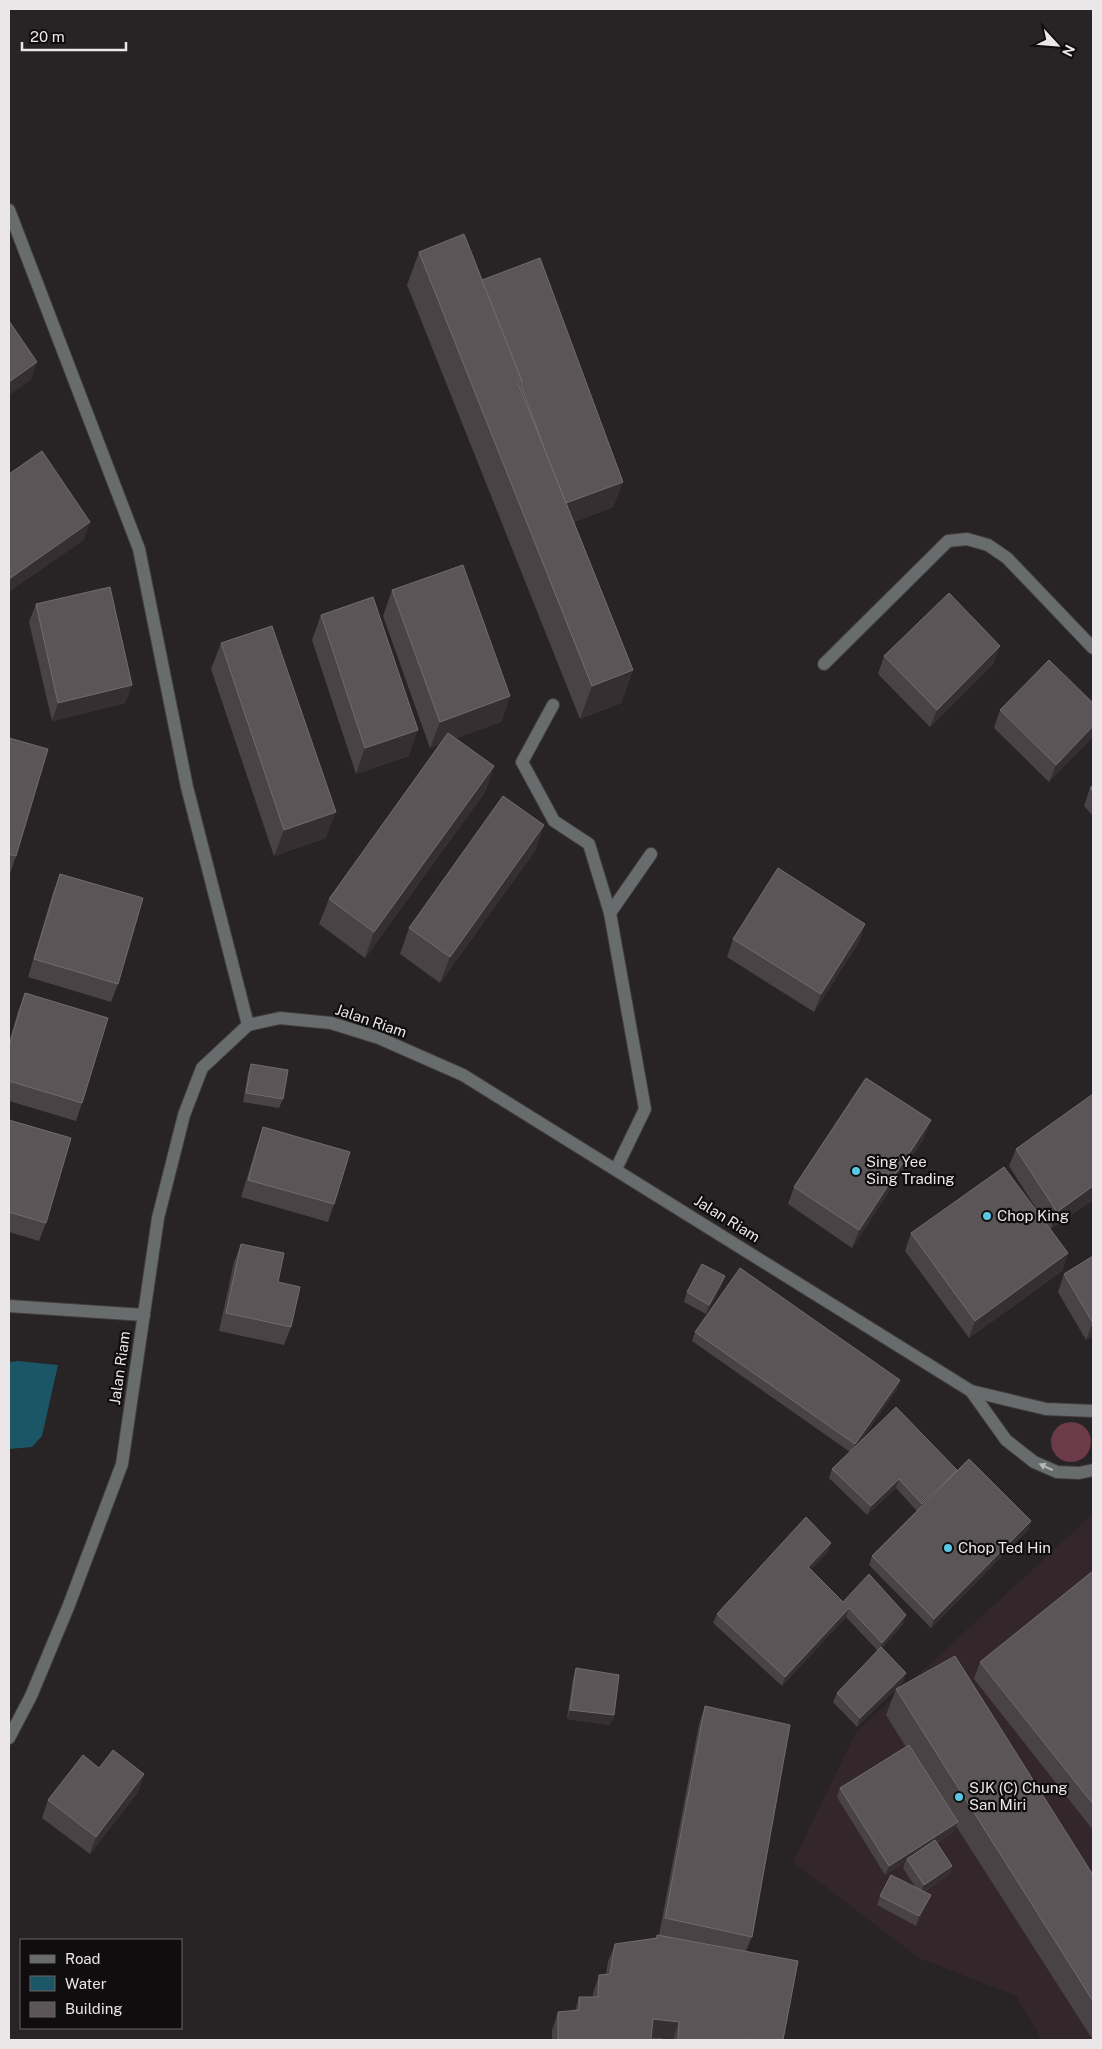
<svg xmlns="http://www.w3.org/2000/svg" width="1102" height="2049" viewBox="0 0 1102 2049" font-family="'Public Sans',sans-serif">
<rect width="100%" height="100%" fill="#282324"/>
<!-- built -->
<path fill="#34272b" d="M1093,1514V2040H1042L1016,1996L919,1958L793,1862L856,1732Z"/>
<!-- green -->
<circle fill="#6b3b4a" cx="1071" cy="1442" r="20"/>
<!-- water -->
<path fill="#1a5665" d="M18,1361L58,1365L42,1436L32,1447L9,1449V1362Z"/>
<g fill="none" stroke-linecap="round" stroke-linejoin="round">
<defs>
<g id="service">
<path d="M824,664L948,541L967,539L988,545L1007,558L1093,648"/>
<path d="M553,705L522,762L554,821L589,844L610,913"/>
<path d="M616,1169L645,1109L610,913L651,854"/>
<path d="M971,1391L1006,1440L1034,1462L1057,1472L1079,1473L1093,1470"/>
</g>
<g id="minor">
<path d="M9,210L139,549L187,787L248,1025"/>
<path d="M9,1306L144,1315"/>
</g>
<path id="tertiary" d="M9,1738L31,1696L69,1605L122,1464L158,1218L184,1115L202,1068L248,1025L280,1018L331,1023L379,1038L463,1075L971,1391L1046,1409L1093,1411"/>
</defs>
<!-- service casing -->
<use href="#service" stroke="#433e3f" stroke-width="14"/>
<!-- minor casing -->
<use href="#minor" stroke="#433e3f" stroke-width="14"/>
<!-- tertiary casing -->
<use href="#tertiary" stroke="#433e3f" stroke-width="14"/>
<!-- service -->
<use href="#service" stroke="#686c6c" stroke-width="12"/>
<!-- minor -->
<use href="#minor" stroke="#686c6c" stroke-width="12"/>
<!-- tertiary -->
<use href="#tertiary" stroke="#686c6c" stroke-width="12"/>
</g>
<!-- wall -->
<g fill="#494345">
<path d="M419,252L482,280L623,482L613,507L574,522L633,670L621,703L580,719L407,285Z"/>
<path d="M392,590L510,696L501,722L456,738L494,766L485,792L365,958L319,924L329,899L440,744L430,748L383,616Z"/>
<path d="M36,604L132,685L125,703L52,721L29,622Z"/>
<path d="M321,615L409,756L356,774L312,640Z"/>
<path d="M221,643L326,838L274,856L211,669Z"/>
<path d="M884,656L994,663L930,727L878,674Z"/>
<path d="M1093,703L1049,782L994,728L1000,710Z"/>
<path d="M9,738L16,856L10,874L9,873Z"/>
<path d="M1093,785V816L1084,806L1090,788Z"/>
<path d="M544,825L535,851L440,983L400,954L409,928Z"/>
<path d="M60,874L118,984L111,1002L28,977L53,892Z"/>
<path d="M865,924L859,942L814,1012L727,957L733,939Z"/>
<path d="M25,993L82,1103L76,1121L9,1101V1042L18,1011Z"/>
<path d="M251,1064L283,1099L279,1108L243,1102L248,1073Z"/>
<path d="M1093,1094V1200L1050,1229L1068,1253L1062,1271L969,1338L905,1251L911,1233L1046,1224L1009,1166L1016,1149Z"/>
<path d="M9,1120L46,1223L39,1241L9,1232Z"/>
<path d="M263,1127L334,1204L328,1222L241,1197L257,1145Z"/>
<path d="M924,1138L852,1248L788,1204L794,1187Z"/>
<path d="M241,1244L278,1282L291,1327L284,1345L219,1331L234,1262Z"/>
<path d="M1093,1256V1336L1086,1340L1058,1292L1064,1274Z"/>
<path d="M722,1285L706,1314L684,1302L687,1292Z"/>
<path d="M695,1332L900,1380L897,1389L860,1442L957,1470L956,1473L1031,1521L1028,1530L931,1628L869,1565L872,1556L917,1511L896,1488L867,1515L829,1478L832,1469L850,1452L692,1341Z"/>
<path d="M828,1552L811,1569L843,1602L903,1624L882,1648L906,1673L903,1682L857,1727L833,1702L837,1693L878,1651L846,1617L782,1686L713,1623L717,1614Z"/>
<path d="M1093,1571V1830L974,1679L980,1662Z"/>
<path d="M576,1668L614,1715L610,1725L567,1719L573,1678Z"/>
<path d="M896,1689L1093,1875V2040L956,1826L954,1831L937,1843L952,1866L949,1875L924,1892L931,1895L927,1904L916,1926L877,1905L880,1896L916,1888L903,1868L905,1862L885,1875L837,1797L840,1788L906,1747L886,1715Z"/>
<path d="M705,1706L752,1937L746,1951L783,2040H673L651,2037V2039L662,2040H552V2030L558,2012L575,2011L579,1997H593V1993L599,1975L606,1974L608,1961L615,1944L656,1938L657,1935H659L699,1724Z"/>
<path d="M99,1768L144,1774L138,1792L90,1854L42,1818L48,1800Z"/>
</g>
<!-- shaded-wall -->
<g fill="#352f31">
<path d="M37,362L31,380L9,395V382Z"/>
<path d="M623,482L613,507L555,529L565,503Z"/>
<path d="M90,522L84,540L9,592V579Z"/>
<path d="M1000,646L994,663L930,727L937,710Z"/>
<path d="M633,670L621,703L580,719L592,686Z"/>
<path d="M132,685L125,703L52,721L58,703Z"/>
<path d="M510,696L501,722L430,748L440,722Z"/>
<path d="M1093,726V737L1049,782L1056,765Z"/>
<path d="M418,730L409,756L356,774L365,748Z"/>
<path d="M494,766L485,792L365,958L374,932Z"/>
<path d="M336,812L326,838L274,856L284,830Z"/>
<path d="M544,825L535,851L440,983L450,957Z"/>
<path d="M865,924L859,942L814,1012L821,994Z"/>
<path d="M931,1120L924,1138L852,1248L859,1230Z"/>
<path d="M1093,1186V1200L1050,1230L1057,1212Z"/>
<path d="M1068,1253L1062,1271L969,1338L975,1321Z"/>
<path d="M725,1276L722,1285L706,1314L709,1305Z"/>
<path d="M1093,1322V1336L1086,1340L1093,1323Z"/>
<path d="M900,1380L897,1389L852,1453L855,1444Z"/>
<path d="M957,1470L954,1479L919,1513L922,1504Z"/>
<path d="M899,1479L896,1488L867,1515L871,1506Z"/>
<path d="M1031,1521L1028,1530L931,1628L934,1619Z"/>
<path d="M831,1543L828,1552L804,1576L808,1567Z"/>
<path d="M849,1608L846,1617L782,1686L785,1677Z"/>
<path d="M906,1615L903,1624L879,1652L882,1643Z"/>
<path d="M906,1673L903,1682L857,1727L860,1718Z"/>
<path d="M570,1710L614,1715L610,1725L567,1719Z"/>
<path d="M144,1774L138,1792L90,1854L96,1837Z"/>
<path d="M958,1822L954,1831L908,1861L907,1859L905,1862L885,1875L889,1866Z"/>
<path d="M952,1866L949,1875L920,1894L924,1885Z"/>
<path d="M931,1895L927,1904L916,1926L919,1916Z"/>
<path d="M653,2019L679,2022L673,2040L647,2037Z"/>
</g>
<!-- building -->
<g fill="#5b5557" stroke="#716c6e">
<path d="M464,234L522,381L518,383L633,670L592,686L419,252Z"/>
<path d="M540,258L623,482L566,503L545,450L521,385L522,381L482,280Z"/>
<path d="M9,321L37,362L9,382Z"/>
<path d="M42,451L90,522L9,579V474Z"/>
<path d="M463,565L510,696L440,722L392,590Z"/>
<path d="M110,587L132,685L58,703L36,604Z"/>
<path d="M949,593L1000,646L937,710L884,656Z"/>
<path d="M373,597L418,730L365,748L321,615Z"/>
<path d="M272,626L336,812L284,830L221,643Z"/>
<path d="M1049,660L1093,703V726L1056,765L1000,710Z"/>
<path d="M448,733L494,766L374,932L329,899Z"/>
<path d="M9,738L48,749L16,856L9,854Z"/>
<path d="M1093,785V792L1090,788Z"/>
<path d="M503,796L544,825L450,957L409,928Z"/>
<path d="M778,868L865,924L821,994L733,939Z"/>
<path d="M60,874L143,898L118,984L34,959Z"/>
<path d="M25,993L108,1018L82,1103L9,1081V1046Z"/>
<path d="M251,1064L288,1070L283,1099L246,1093Z"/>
<path d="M866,1078L931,1120L859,1230L794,1187Z"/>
<path d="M1093,1094V1186L1057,1212L1016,1149Z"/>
<path d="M9,1120L71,1138L46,1223L9,1212Z"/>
<path d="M263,1127L350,1152L334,1204L248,1180Z"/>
<path d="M1004,1167L1068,1253L975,1321L911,1233Z"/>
<path d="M241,1244L284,1253L278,1282L300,1287L291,1327L226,1313Z"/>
<path d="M1093,1256V1323L1064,1274Z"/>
<path d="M702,1264L725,1276L709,1305L687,1292Z"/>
<path d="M740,1268L900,1380L855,1444L695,1332Z"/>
<path d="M896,1407L957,1470L922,1504L899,1479L871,1506L832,1469Z"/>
<path d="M969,1459L1031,1521L934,1619L872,1556Z"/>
<path d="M806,1517L831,1543L808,1567L843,1602L869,1574L906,1615L882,1643L849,1608L785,1677L717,1614Z"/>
<path d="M1093,1571V1804L980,1662Z"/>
<path d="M881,1647L906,1673L860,1718L837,1693Z"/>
<path d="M955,1656L1093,1875V2001L896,1689Z"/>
<path d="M576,1668L619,1675L614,1715L570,1710Z"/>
<path d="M705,1706L790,1725L752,1937L665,1918Z"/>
<path d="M909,1745L958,1822L889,1866L840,1788Z"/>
<path d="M113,1750L144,1774L96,1837L48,1800L83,1755L99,1768Z"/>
<path d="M935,1840L952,1866L924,1885L907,1859Z"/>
<path d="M891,1875L931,1895L919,1916L880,1896Z"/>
<path d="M657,1935L798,1961L783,2040H755L749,2039V2040H678L679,2022L653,2019L651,2039H662V2040H558V2012L579,2010V1997H598L599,1975L610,1974L615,1944L657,1938Z"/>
</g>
<!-- one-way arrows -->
<defs><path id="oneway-solid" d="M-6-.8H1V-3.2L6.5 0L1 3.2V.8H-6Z" transform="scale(1.25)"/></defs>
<use fill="#b7b6b6" href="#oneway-solid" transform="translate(1046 1467) rotate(-155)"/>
<!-- markers -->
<g fill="#59c8e5" stroke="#0f0d0e" stroke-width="2">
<circle cx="856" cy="1171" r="5"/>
<circle cx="987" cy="1216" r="5"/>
<circle cx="948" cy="1548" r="5"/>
<circle cx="959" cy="1797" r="5"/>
</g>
<g text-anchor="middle" stroke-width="4.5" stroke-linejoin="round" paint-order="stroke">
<!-- street labels -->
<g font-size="15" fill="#ebe7e8" stroke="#0f0d0e">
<text transform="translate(371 1021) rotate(19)" y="5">Jalan Riam</text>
<text transform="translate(727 1219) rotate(32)" y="5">Jalan Riam</text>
<text transform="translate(120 1368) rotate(-82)" y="5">Jalan Riam</text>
</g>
<!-- poi labels -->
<g font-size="15" fill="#ebe7e8" stroke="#0f0d0e" text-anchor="start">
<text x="866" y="1167">Sing Yee<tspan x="866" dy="17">Sing Trading</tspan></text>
<text x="997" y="1221">Chop King</text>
<text x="958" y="1553">Chop Ted Hin</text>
<text x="969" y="1793">SJK (C) Chung<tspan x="969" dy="17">San Miri</tspan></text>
</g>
</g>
<!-- border -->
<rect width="1102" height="2049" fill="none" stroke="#ebe7e8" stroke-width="20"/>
<!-- legend -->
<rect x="20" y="1939" width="162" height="90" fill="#0f0d0e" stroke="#676465"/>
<rect x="30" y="1955" width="25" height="8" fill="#686c6c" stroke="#676465"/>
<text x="65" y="1964" font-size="15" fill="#ebe7e8">Road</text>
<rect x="30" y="1976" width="25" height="15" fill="#1a5665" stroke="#676465"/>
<text x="65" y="1989" font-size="15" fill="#ebe7e8">Water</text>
<rect x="30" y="2002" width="25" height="15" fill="#5b5557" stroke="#676465"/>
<text x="65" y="2014" font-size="15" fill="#ebe7e8">Building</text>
<!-- north arrow -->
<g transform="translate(1057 45) rotate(116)" stroke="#0f0d0e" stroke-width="4" paint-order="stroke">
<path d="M0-4L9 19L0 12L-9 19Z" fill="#ebe7e8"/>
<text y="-8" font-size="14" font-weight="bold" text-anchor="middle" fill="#ebe7e8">N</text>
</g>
<!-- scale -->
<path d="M22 42v8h104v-8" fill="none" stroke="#ebe7e8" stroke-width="2.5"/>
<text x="30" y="42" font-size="15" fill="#ebe7e8" stroke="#0f0d0e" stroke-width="4" paint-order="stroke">20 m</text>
</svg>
